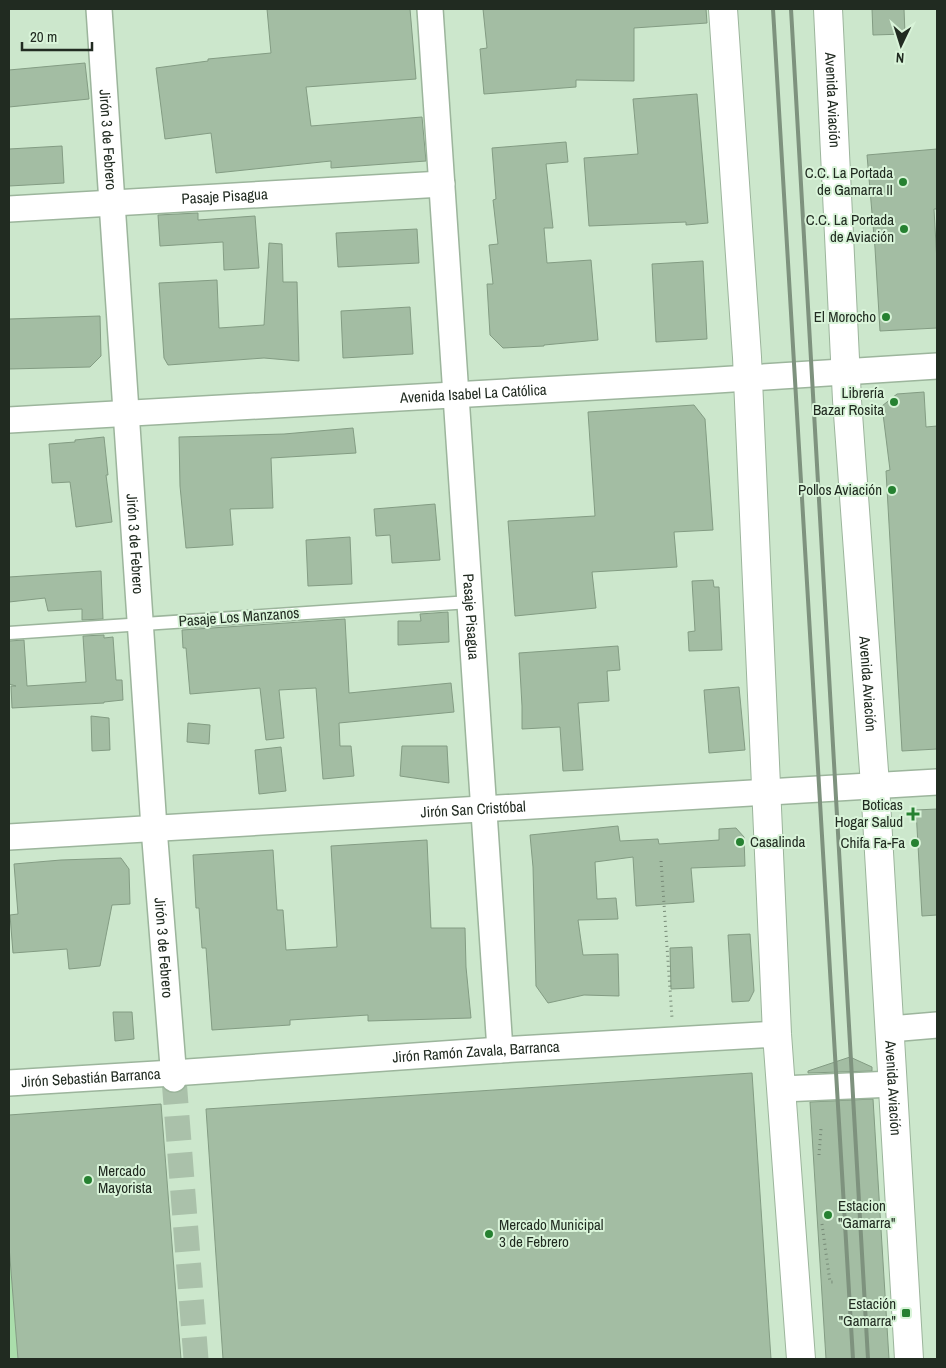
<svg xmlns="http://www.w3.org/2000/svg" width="946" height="1368" viewBox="0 0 946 1368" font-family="'Archivo Narrow',sans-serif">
<rect width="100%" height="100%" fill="#cce7cc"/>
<!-- green -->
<path fill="#aadeab" d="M9,1246L18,1359H9Z"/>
<!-- building -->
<g fill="#a3bda3" stroke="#839c83">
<path d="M267,9H410L416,79L306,87L311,126L422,117L426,161L331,168V161L216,173L211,133L165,139L156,68L208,61V59L271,53Z"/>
<path d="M483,9H706L707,23L634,28V81L576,80V87L484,94L480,49L487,48Z"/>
<path d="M872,9H904L905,34L873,35Z"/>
<path d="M85,63L89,99L9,107V70Z"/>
<path d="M697,94L708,223L686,225V222L589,226L584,158L638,154L633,99Z"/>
<path d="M566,142L568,162L546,164L553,228H544L547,263L591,260L598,340L544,345V346L503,348L490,335L487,284H493L489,245L498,244L493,200L496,199L492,148Z"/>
<path d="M62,146L64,183L9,186V149Z"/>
<path d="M937,149V209H934L937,262V328L880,331L875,248L867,155Z"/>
<path d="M198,213V220L255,216L259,268L224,270L223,242L160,246L158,215Z"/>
<path d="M417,229L419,263L338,267L336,233Z"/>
<path d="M269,243L282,244L283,282H297L299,361L264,358L168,365L164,358L159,283L217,280L219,328L264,325Z"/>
<path d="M703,261L707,339L656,342L652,264Z"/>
<path d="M410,307L413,354L343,358L341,311Z"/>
<path d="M100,316L101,356L90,367L9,369V319Z"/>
<path d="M924,392L926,427L937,426V749L902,751L886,471L890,470L882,406L897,394Z"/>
<path d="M694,405L705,419L713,530L674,532L677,567L592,572L596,608L515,616L508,521L595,516L588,412Z"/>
<path d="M353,428L356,453L271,458L273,508L230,509L233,545L186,548L180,486L179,437L284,434Z"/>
<path d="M104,437L108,475H106L112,522L76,527L70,482L52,483L49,444L75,442V440Z"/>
<path d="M435,504L440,560L392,563L390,535L376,536L374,509Z"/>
<path d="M350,537L352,584L308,586L306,540Z"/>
<path d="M101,571L103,619L82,620V609L48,611L45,598L9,602V577Z"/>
<path d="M713,580L714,587H719L722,650L689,651L688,632L695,631L692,581Z"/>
<path d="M448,612L449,642L398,645V621H421L420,614Z"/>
<path d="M345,619L349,693L451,683L454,712L339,723L340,746H351L354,776L323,779L316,688L279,690L284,738L266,740L260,688L190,694L186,648H183L182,630Z"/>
<path d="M104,635V638L113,637L116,680H122L123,700L104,702V703L12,708L11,686H16L9,684V641L24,640L27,686L86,682L83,636Z"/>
<path d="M618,646L620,670L607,671L609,701L578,703L583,770L563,771L560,727L522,729V706L519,653Z"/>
<path d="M739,687L745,750L709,753L704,690Z"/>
<path d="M91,716L109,718L110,750L92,751Z"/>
<path d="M188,723L210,725L209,744L187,742Z"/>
<path d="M402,746H447L449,783L400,776Z"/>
<path d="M281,747L286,791L259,794L255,750Z"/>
<path d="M937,809V915L922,916L916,810Z"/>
<path d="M618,826L620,841L658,839L659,844L719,840V829L736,828L744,837L745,866L691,868L694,902L636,906L633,857L595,862L597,899L616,898L618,919L578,920L583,955L618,954L619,996L584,995L548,1003L536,986L533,867L530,835Z"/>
<path d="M427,840L431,928H465L466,967L471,1018L368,1021V1015L290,1020V1025L212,1030L206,948H202L199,908H196L193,855L273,850L277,910H283L286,950L337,947L331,846Z"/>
<path d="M121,858L129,869L130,904L112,905L100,966L69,969L67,949L13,953L10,915L18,914L14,864L61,860Z"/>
<path d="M750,934L754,991L749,1001L732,1002L728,935Z"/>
<path d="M692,947L694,988L671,989L670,948Z"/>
<path d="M113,1012H132L134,1039L115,1041Z"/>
<path d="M850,1057L872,1067V1071L808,1073V1071Z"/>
<path d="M752,1073L771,1359H223L206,1109Z"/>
<path d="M873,1099L889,1359H826L810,1102Z"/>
<path d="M161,1104L181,1359H18L9,1246V1115Z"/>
</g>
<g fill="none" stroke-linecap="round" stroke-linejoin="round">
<!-- street-tunnel -->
<path stroke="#aac1aa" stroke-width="25" stroke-dasharray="25 12" stroke-linecap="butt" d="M174,1079L196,1359"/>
<defs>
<path id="lane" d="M9,633L470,602"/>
<g id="street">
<path id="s1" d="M99,9L154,828L174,1079"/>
<path id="s2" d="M430,9L500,1050"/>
<path id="s3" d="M9,209L442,184"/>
<path id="s4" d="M9,420L701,381L937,366"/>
<path id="s5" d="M9,837L937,782"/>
<path d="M890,1029L937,1025"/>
<path id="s6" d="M9,1083L173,1073L500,1050L777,1034"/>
<path d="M782,1089L893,1084"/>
</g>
<g id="primary">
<path d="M723,9L747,357L777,1034L801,1359"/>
<path id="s7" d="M828,9L847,400L875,785L909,1359"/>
</g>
</defs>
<!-- lane casing -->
<use href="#lane" stroke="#9cb59c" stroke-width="15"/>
<!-- street casing -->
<use href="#street" stroke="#9cb59c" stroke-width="28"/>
<!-- primary casing -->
<use href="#primary" stroke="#9cb59c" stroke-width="30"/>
<!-- path -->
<g stroke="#788b78" stroke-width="3" stroke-dasharray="1 4" stroke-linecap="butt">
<path d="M661,861L672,1018"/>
<path d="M819,1155L821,1129L823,1128"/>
<path d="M822,1224L830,1282H834"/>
</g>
<!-- lane -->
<use href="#lane" stroke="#fff" stroke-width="12"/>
<!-- street -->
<use href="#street" stroke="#fff" stroke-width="25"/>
<!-- primary -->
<use href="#primary" stroke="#fff" stroke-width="28"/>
<!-- rail -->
<g stroke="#7e927e" stroke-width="4">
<path d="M773,9L853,1359"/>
<path d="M791,9L868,1359"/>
</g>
</g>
<!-- markers -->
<g fill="#268131" stroke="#d9f4d9" stroke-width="2">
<circle cx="903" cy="182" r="5"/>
<circle cx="904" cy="229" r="5"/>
<circle cx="886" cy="317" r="5"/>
<circle cx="894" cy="402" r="5"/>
<circle cx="892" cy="490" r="5"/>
<path d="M910.5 806.5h5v5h5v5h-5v5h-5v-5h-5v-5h5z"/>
<circle cx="740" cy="842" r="5"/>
<circle cx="915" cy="843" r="5"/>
<circle cx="88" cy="1180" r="5"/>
<circle cx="828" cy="1215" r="5"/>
<circle cx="489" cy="1234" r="5"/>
<rect x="901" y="1308" width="10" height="10" rx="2.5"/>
</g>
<g text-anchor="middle" stroke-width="4" stroke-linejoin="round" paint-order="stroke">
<!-- street labels -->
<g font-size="15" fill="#212b21" stroke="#d9f4d9">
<text dy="5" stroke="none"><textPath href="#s7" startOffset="91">Avenida Aviación</textPath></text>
<text dy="5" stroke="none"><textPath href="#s1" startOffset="131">Jirón 3 de Febrero</textPath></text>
<text dy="5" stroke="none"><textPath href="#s3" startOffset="216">Pasaje Pisagua</textPath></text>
<text dy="5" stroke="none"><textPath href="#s4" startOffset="465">Avenida Isabel La Católica</textPath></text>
<text dy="5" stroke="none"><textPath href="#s1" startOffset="536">Jirón 3 de Febrero</textPath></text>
<text transform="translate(239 617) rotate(-4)" y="5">Pasaje Los Manzanos</text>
<text dy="5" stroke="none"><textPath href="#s2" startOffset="609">Pasaje Pisagua</textPath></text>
<text dy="5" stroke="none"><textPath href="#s7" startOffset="676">Avenida Aviación</textPath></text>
<text dy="5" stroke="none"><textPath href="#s5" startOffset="465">Jirón San Cristóbal</textPath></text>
<text dy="5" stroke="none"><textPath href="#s1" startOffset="941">Jirón 3 de Febrero</textPath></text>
<text dy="5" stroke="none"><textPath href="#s6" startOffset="468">Jirón Ramón Zavala, Barranca</textPath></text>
<text dy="5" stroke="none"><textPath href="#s6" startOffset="82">Jirón Sebastián Barranca</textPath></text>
<text dy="5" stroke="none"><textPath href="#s7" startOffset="1081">Avenida Aviación</textPath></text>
</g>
<!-- poi labels -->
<g font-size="15" fill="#212b21" stroke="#d9f4d9" text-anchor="end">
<text x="893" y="178">C.C. La Portada<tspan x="893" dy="17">de Gamarra II</tspan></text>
<text x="894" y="225">C.C. La Portada<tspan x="894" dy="17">de Aviación</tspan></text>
<text x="876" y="322">El Morocho</text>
<text x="884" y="398">Librería<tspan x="884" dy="17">Bazar Rosita</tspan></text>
<text x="882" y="495">Pollos Aviación</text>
<text x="903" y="810">Boticas<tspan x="903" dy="17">Hogar Salud</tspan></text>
<text x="750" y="847" text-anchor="start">Casalinda</text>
<text x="905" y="848">Chifa Fa-Fa</text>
<text x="98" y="1176" text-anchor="start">Mercado<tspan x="98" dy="17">Mayorista</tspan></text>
<text x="838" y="1211" text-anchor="start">Estacion<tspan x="838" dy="17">"Gamarra"</tspan></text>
<text x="499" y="1230" text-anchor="start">Mercado Municipal<tspan x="499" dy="17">3 de Febrero</tspan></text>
<text x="896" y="1309">Estación<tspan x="896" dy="17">"Gamarra"</tspan></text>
</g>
</g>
<!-- border -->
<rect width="946" height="1368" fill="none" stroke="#212b21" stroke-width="20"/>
<!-- north arrow -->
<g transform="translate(901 45) rotate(184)" stroke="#d9f4d9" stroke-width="4" paint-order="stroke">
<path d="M0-4L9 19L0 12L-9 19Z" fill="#212b21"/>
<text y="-8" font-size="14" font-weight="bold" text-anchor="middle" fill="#212b21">N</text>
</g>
<!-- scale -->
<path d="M22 42v8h70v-8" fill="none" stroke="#212b21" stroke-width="2.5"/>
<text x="30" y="42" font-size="15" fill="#212b21" stroke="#d9f4d9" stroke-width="4" paint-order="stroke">20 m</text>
</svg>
